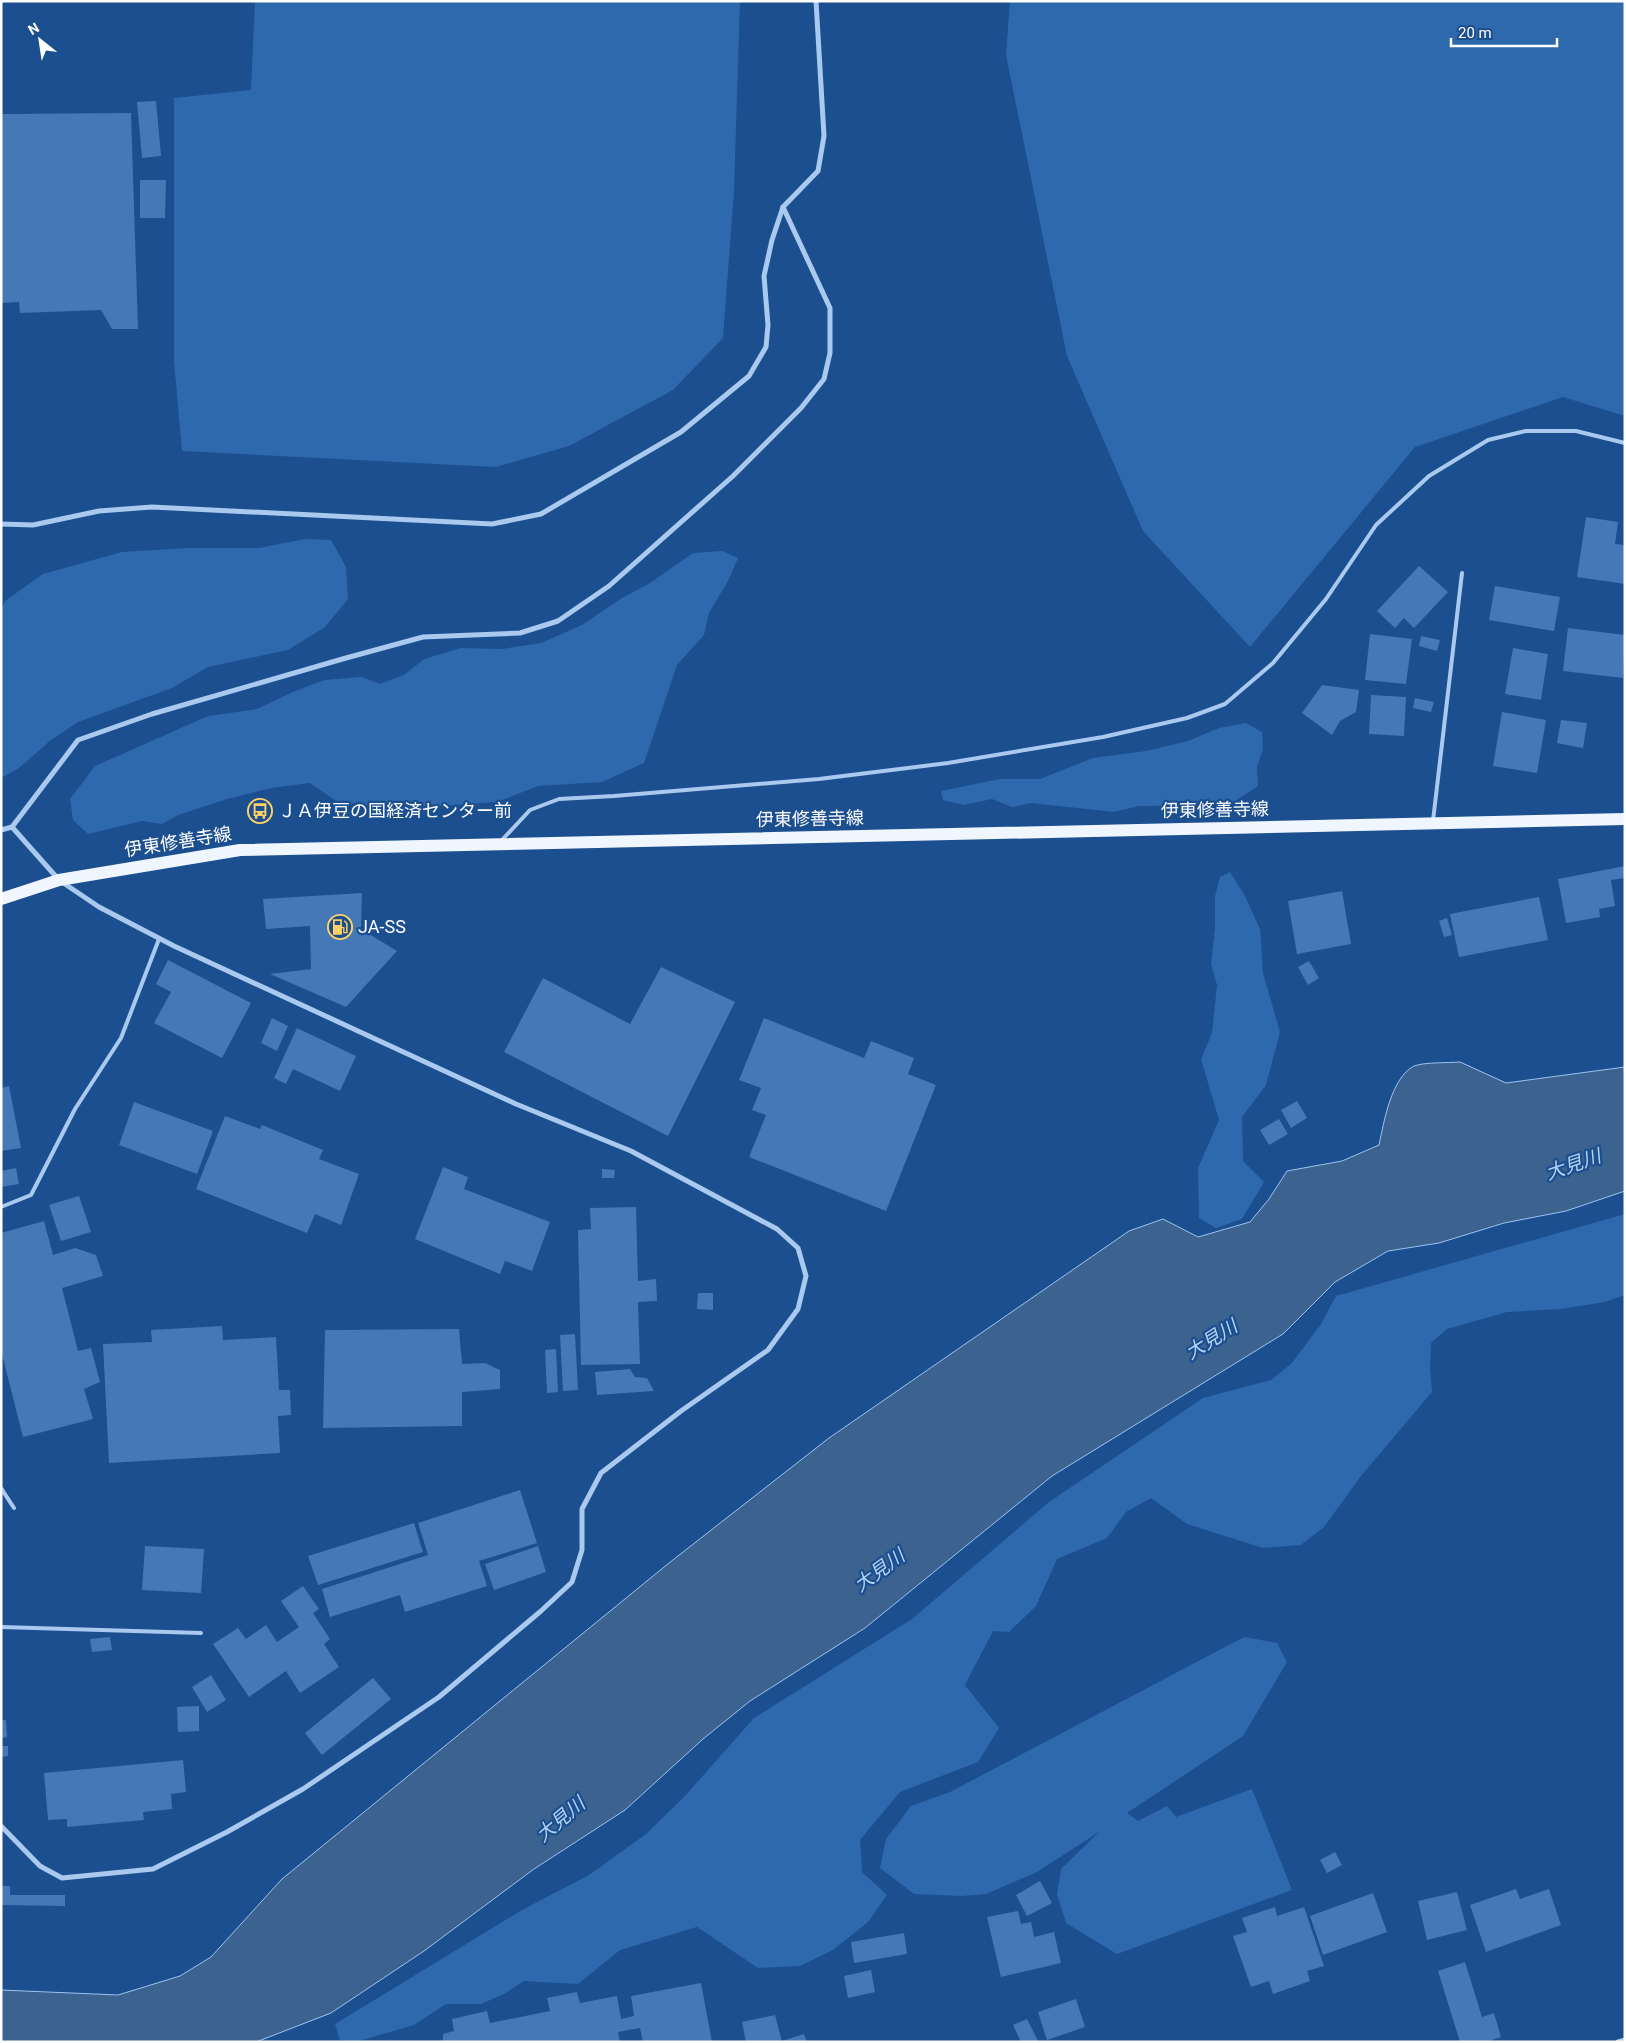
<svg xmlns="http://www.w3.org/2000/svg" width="1626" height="2043" viewBox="0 0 1626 2043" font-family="Roboto,'Noto Sans JP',sans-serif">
<rect width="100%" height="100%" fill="#1b4f8f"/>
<!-- green -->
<g fill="#2e69ad">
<path d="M255,1H740L734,191L723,338L673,390L569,446L496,467L182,451L174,361V98L251,90Z"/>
<path d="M1010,1H1625V416L1563,397L1415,447L1250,647L1143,531L1067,356L1006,55Z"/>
<path d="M305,539L331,540L346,567L348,599L325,627L288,650L208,667L172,688L78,722L51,740L19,768L1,778V609L5,601L43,574L122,552L187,548H259Z"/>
<path d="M722,551L738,558L728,581L709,613L704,635L677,665L644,763L602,782L538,786L497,802L440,806L373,807L336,801L310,783L271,788L227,799L178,815L162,824L142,821L88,834L73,820L70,799L95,766L208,716L257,709L295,691L325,680L362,677L380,684L404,675L424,659L461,648L502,649L541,643L582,625L622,598L650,583L693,553Z"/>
<path d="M1246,723L1262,732L1263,749L1257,767L1258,786L1229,805L1139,806L1114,812L1031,803L1012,807L992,799L964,805L943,800L941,791L1000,779H1040L1093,758L1146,751L1188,741L1219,728Z"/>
<path d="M1230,872L1245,896L1260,929L1263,973L1280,1032L1266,1085L1242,1117L1243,1161L1264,1182L1242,1219L1216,1228L1199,1218L1198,1168L1219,1120L1201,1059L1212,1033L1217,985L1211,964L1215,928V896L1220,877Z"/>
<path d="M1625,1214V1295L1605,1302L1561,1309L1507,1312L1447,1329L1431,1343L1430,1368L1432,1392L1361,1476L1324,1527L1301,1545L1263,1548L1187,1524L1151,1498L1126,1512L1107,1538L1057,1559L1036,1606L1009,1632L993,1631L965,1685L999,1728L978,1762L900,1792L860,1840L862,1872L887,1895L868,1922L833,1950L800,1966L758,1968L697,1927L620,1950L578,1984L524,1981L504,1994L481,2004H446L414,2025L359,2041L340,2040L335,2024L522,1910L589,1875L646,1834L685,1796L754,1718L912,1619L1049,1502L1203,1398L1271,1380L1292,1363L1321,1324L1336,1296Z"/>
<path d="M1244,1637L1277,1643L1287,1662L1243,1736L1127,1813L1138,1821L1167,1806L1176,1817L1252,1789L1292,1890L1117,1954L1066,1923L1057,1894L1061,1869L1099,1832L1037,1872L986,1894L962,1896L914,1894L880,1868L886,1839L911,1806L950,1792Z"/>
</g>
<!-- water -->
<path fill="#3c6290" stroke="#9cc4f0" d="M1460,1062L1506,1083L1625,1067V1191L1566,1211L1504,1223L1439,1243L1388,1251L1335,1282L1283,1334L1052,1476L865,1628L750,1701L703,1739L625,1810L534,1869L424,1951L331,2013L256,2042H1V1990L118,1995L180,1976L211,1957L282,1879L669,1563L829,1438L1129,1231L1163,1219L1198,1237L1250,1222L1269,1199L1287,1171L1342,1161L1379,1145C1384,1122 1391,1078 1414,1066C1424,1062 1449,1063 1460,1062Z"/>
<!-- building -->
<g fill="#4478b7">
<path d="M156,101L161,156L142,158L137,102Z"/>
<path d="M131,113L138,329H112L101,310L20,313L19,302L1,303V114Z"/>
<path d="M140,180H166L165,218H140Z"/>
<path d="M1586,517L1618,522L1615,544L1625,545V584L1577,577Z"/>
<path d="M1419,566L1448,592L1414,628L1404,618L1395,628L1377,611Z"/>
<path d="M1495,586L1560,597L1554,631L1489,620Z"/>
<path d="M1568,628L1625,635L1623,678L1563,671Z"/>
<path d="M1370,634L1412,639L1406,684L1365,680Z"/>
<path d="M1421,636L1440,640L1437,651L1419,646Z"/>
<path d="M1513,648L1548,654L1541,700L1505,694Z"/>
<path d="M1322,685L1359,690L1356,712L1340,721L1332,735L1302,713Z"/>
<path d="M1371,695L1406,697L1404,736L1369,734Z"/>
<path d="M1415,698L1434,702L1431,712L1413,708Z"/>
<path d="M1502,712L1546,720L1537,773L1493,766Z"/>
<path d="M1561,720L1587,723L1583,748L1557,743Z"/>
<path d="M1625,866V878L1611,880L1615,906L1599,909L1600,917L1566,923L1558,879Z"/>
<path d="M1342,891L1351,944L1297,954L1288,901Z"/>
<path d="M362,893L361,929L397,951L346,1007L270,974L311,969L310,926L266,929L263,899Z"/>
<path d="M1539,897L1548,940L1459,957L1450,914Z"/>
<path d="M1447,918L1452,935L1444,937L1439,921Z"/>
<path d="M168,960L251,1003L222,1058L154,1023L171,992L156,984Z"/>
<path d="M1309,961L1319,978L1308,985L1298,967Z"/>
<path d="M661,967L735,1002L668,1136L504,1052L543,978L630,1024Z"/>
<path d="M272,1018L288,1026L277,1051L261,1043Z"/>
<path d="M764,1018L864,1058L871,1041L914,1058L908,1074L936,1085L886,1211L749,1157L766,1115L752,1110L761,1088L739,1080Z"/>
<path d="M297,1028L356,1056L340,1091L293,1069L286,1084L274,1078Z"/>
<path d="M9,1086L21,1148L1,1151V1088Z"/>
<path d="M1297,1101L1307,1118L1291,1128L1281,1110Z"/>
<path d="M134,1102L213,1131L197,1174L119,1145Z"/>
<path d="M225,1116L260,1129L262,1125L323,1150L319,1159L359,1174L341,1225L315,1214L307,1233L196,1189Z"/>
<path d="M1279,1119L1288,1134L1269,1145L1260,1130Z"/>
<path d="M443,1167L468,1177L464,1189L550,1222L532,1271L505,1261L500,1274L415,1239Z"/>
<path d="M16,1168L19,1184L1,1187V1171Z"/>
<path d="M602,1169L615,1170L614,1178H602Z"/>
<path d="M79,1196L91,1232L61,1241L49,1205Z"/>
<path d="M636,1207L638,1281L656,1279L657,1301L638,1302L640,1364L581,1365L578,1230L591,1229L590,1208Z"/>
<path d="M44,1221L53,1255L75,1248L96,1255L103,1276L62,1288L78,1351L91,1348L100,1382L84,1389L93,1419L23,1437L1,1350V1233Z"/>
<path d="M698,1293H713V1310L697,1309Z"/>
<path d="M222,1326L223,1340L276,1337L279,1390H290L291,1415L278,1416L280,1453L109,1463L103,1344L152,1342L151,1330Z"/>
<path d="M459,1329L462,1364L485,1363L500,1370V1389L462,1392V1426L323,1428L325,1330Z"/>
<path d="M575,1334L578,1390L563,1391L560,1335Z"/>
<path d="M556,1349L558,1392L547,1393L545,1350Z"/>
<path d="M630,1369L635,1377L647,1378L654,1391L597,1395L595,1372Z"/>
<path d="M520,1490L537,1543L479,1561L487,1586L405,1612L400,1595L330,1617L322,1589L428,1555L418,1523Z"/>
<path d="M414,1523L423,1552L318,1585L308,1556Z"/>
<path d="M145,1546L204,1549L201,1593L142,1590Z"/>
<path d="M538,1546L546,1572L494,1590L485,1564Z"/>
<path d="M303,1586L319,1609L313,1613L330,1639L324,1644L339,1667L300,1693L286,1671L249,1697L213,1644L238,1628L246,1639L266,1625L277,1642L299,1627L281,1601Z"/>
<path d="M110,1637L112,1650L92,1652L90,1639Z"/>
<path d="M211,1675L226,1700L207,1712L192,1687Z"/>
<path d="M373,1678L391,1699L322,1755L305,1733Z"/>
<path d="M199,1706V1731L178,1732L177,1707Z"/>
<path d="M1,1720H6L7,1737L1,1738Z"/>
<path d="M1,1746H8V1756L1,1757Z"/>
<path d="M183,1760L186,1792L171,1794L172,1809L143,1812L144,1820L67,1827V1819L48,1820L44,1773Z"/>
<path d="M1335,1852L1342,1865L1327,1873L1320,1860Z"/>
<path d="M1040,1881L1052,1903L1027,1916L1016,1895Z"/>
<path d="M1,1886H10V1895H65V1906L1,1905Z"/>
<path d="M1516,1889L1520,1899L1549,1889L1561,1925L1486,1952L1470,1905Z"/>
<path d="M1457,1892L1467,1930L1427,1940L1418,1901Z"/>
<path d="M1373,1893L1387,1932L1323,1955L1310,1916Z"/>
<path d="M1275,1907L1277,1916L1304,1907L1324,1966L1307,1971L1310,1981L1273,1994L1269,1981L1251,1987L1233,1936L1247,1932L1242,1918Z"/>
<path d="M1018,1911L1021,1924L1031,1922L1034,1937L1054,1932L1061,1963L1001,1977L987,1917Z"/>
<path d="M904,1933L907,1954L854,1963L851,1942Z"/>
<path d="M1465,1962L1482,2017L1494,2013L1501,2037L1486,2042H1460L1438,1971Z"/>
<path d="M871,1970L875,1992L848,1998L844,1976Z"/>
<path d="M701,1983L712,2042H643L640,2028L618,2032L620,2042H437L443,2040V2034L454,2031L452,2019L487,2011L490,2023L550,2011L547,1998L577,1992L580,2003L617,1996L621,2019L634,2016L631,1996Z"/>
<path d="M1076,1999L1085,2027L1047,2040L1038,2012Z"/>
<path d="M775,2015L782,2042H746L742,2022Z"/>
<path d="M1027,2019L1038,2041L1035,2042H1021L1013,2025Z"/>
<path d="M804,2034L807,2042H782V2041Z"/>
</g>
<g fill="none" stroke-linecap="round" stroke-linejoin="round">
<!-- service -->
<g stroke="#a9c9ee" stroke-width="4">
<path d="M1433,821L1462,573"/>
<path d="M502,840L530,810L559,799L614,796L819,779L948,763L1103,737L1187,718L1225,704L1273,663L1326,599L1376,525L1429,476L1488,440L1526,431H1576L1625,443"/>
<path d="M1,1207L31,1195L75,1109L121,1038L159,939"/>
<path d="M1,1488L14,1508"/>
<path d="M1,1627L201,1633"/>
</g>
<!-- minor -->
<g stroke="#a9c9ee" stroke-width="5">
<path d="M1,524L33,525L99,511L152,507L492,524L541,514L681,432L749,376L766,347L768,325L764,276L772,240L783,207L818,171L824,136L816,1"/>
<path d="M12,827L78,740L152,714L346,658L423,637L520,633L558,621L609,586L733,476L801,408L824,379L830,353V308L783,207"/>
<path d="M1,830L12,827L59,880L99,907L174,946L516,1104L631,1151L777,1229L798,1248L806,1276L798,1309L768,1350L681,1411L601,1473L582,1509V1550L572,1582L541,1611L439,1697L303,1789L227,1832L153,1869L62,1878L40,1866L1,1826"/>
<path d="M1618,2042L1625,2040"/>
</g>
<!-- primary -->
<path stroke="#f0f6ff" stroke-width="12" d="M1,899L59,880L240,850L1625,819"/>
</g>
<!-- icons -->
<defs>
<symbol id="bus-ring" viewBox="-11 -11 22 22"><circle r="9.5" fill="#1b4f8f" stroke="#ffd166" stroke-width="1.5"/><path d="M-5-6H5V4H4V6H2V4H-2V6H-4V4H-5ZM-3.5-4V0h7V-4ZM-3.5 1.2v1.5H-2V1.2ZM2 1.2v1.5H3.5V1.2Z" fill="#ffd166"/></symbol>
<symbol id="fuel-ring" viewBox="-11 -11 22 22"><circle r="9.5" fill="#1b4f8f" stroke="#ffd166" stroke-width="1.5"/><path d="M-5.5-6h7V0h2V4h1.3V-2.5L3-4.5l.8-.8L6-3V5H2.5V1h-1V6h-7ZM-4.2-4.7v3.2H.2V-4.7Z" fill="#ffd166"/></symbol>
</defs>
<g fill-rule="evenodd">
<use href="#bus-ring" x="246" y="797" width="28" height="28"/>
<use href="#fuel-ring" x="326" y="913" width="28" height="28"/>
</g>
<g text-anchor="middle" stroke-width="4.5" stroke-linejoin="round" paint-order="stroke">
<!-- street labels -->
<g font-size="18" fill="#fff" stroke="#1b4f8f">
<text transform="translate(1215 810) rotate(-1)" y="6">伊東修善寺線</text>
<text transform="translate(810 819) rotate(-1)" y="6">伊東修善寺線</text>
<text transform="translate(178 842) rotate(-9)" y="6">伊東修善寺線</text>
</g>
<!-- poi labels -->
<g font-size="18" fill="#fff" stroke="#1b4f8f" text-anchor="start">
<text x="278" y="817">ＪＡ伊豆の国経済センター前</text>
<text x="358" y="933">JA-SS</text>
</g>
<!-- water labels -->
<g font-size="19" font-style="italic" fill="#b5d3f5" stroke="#1b4f8f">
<text transform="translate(1573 1164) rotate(-19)" y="7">大見川</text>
<text transform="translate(1211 1339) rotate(-32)" y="7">大見川</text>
<text transform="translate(879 1570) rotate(-36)" y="7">大見川</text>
<text transform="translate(560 1819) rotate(-40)" y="7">大見川</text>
</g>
</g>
<!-- border -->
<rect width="1626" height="2043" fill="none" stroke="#ffffff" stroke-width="5"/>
<!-- north arrow -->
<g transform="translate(40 40) rotate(330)" stroke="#1b4f8f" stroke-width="4" paint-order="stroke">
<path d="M0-4L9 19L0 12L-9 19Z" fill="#ffffff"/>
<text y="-8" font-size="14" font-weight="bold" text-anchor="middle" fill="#ffffff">N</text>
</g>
<!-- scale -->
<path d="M1451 38v8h106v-8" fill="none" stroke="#ffffff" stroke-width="2.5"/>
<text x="1458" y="38" font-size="15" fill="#ffffff" stroke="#1b4f8f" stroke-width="4" paint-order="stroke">20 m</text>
</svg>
